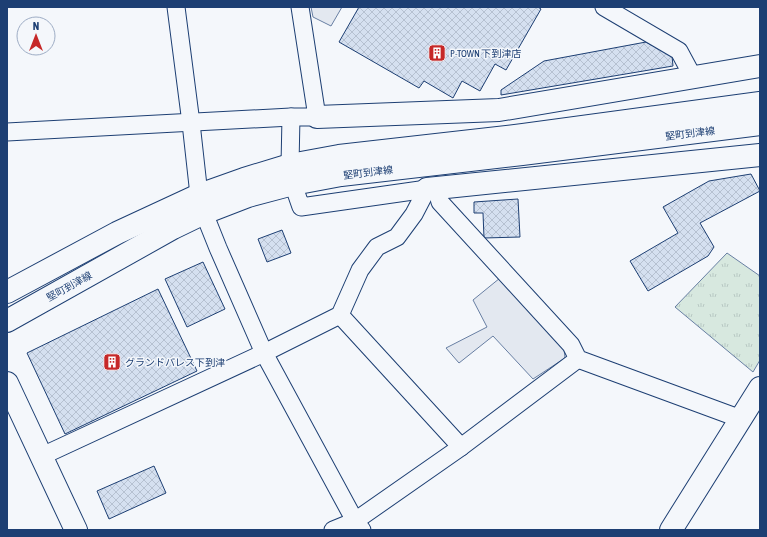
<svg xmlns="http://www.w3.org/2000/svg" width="767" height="537" viewBox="0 0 767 537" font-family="'Asap Condensed','Noto Sans JP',sans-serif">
<defs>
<pattern id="park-tufts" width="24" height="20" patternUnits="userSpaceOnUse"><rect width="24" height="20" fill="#d7e8df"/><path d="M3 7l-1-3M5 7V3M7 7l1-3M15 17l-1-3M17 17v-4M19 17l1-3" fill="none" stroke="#b8c8c3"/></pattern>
<pattern id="building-cross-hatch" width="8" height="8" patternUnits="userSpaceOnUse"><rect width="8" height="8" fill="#d5e0f0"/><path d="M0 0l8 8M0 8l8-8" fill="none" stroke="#b6c1d1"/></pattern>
</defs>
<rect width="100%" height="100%" fill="#f4f7fb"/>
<!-- park -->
<path fill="url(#park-tufts)" stroke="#687fa3" d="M727,253L760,276V360L753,372L675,307Z"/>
<!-- parking -->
<g fill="#e3e8f0" stroke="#687fa3">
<path d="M311,7H342L331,26L313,17Z"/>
<path d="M500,278L564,349L565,358L533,379L493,336L459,363L446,348L487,327L473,300Z"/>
</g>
<!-- building -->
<g fill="url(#building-cross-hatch)" stroke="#1d3f73">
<path d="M359,7H538L541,9L506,70L495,64L480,91L462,81L453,98L424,81L419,88L339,42Z"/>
<path d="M646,42L672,56L673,66L501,95V90L544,61Z"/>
<path d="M751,174L760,191L700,223L714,247L708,256L648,291L630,261L678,233L663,207L709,181Z"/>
<path d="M518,199L520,237L484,238L483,213H474V202Z"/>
<path d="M282,230L291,253L267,262L258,239Z"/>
<path d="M203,262L225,309L187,327L165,279Z"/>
<path d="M158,289L197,371L65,434L27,353Z"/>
<path d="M154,466L166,493L109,519L97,491Z"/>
</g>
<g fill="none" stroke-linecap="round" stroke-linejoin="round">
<defs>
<g id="street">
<path d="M176,7L191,123L199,195L204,213L218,248L264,353L355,521L362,530"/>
<path d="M300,7L317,117H291L290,165L293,184L301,207L427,189"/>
<path d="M604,7L679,51L693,77"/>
<path d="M7,132L291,117"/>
<path d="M436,188L440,202L571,345L578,359L741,419"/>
<path d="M340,315L461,447"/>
<path d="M42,456L264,353L340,315L360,270L377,247L397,237L414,214L427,189"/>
<path d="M333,530L355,521L461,447L578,359"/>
</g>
<g id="secondary">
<path d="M317,117L499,110L760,66"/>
<path d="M427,189L760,155"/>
<path d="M7,292L117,233L199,195L244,179L290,165L339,156L523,135L760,103"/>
<path d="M7,321L173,228L204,213L248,196L293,184L341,175L522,154L760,124"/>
<path d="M7,383L76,530"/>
<path d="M671,530L760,388"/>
</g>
</defs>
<!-- street casing -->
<use href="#street" stroke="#1d3f73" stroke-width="19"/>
<!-- secondary casing -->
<use href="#secondary" stroke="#1d3f73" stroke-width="24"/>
<!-- street -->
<use href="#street" stroke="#f4f7fb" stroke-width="17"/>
<!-- secondary -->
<use href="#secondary" stroke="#f4f7fb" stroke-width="22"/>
</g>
<!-- icons -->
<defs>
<symbol id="building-square" viewBox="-11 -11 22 22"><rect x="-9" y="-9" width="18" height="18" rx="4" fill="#c62828" stroke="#f4f7fb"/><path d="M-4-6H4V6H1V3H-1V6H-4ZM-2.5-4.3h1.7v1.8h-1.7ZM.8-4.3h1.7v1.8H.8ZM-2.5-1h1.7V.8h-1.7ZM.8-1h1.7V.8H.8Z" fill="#fff"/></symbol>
</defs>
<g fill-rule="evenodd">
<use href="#building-square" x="427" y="43" width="20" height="20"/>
<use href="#building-square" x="102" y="352" width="20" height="20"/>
</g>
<g text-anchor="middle" stroke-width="3" stroke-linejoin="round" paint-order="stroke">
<!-- poi labels -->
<g font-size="10" fill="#1d3f73" stroke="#f4f7fb" text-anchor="start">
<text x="450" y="57">P-TOWN 下到津店</text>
<text x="125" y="366">グランドパレス下到津</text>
</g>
<!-- street labels -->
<g font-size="10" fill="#1d3f73" stroke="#f4f7fb">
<text transform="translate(690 133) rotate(-7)" y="4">堅町到津線</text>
<text transform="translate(368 172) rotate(-7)" y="4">堅町到津線</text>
<text transform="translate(69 286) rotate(-29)" y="4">堅町到津線</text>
</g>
</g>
<!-- border -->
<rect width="767" height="537" fill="none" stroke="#1d3f73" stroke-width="16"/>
<!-- north arrow -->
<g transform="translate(36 36)"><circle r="19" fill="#f4f7fb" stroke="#9eadc5"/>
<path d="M0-3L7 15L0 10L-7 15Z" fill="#c62828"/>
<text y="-6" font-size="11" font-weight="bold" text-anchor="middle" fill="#1d3f73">N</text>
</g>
</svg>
